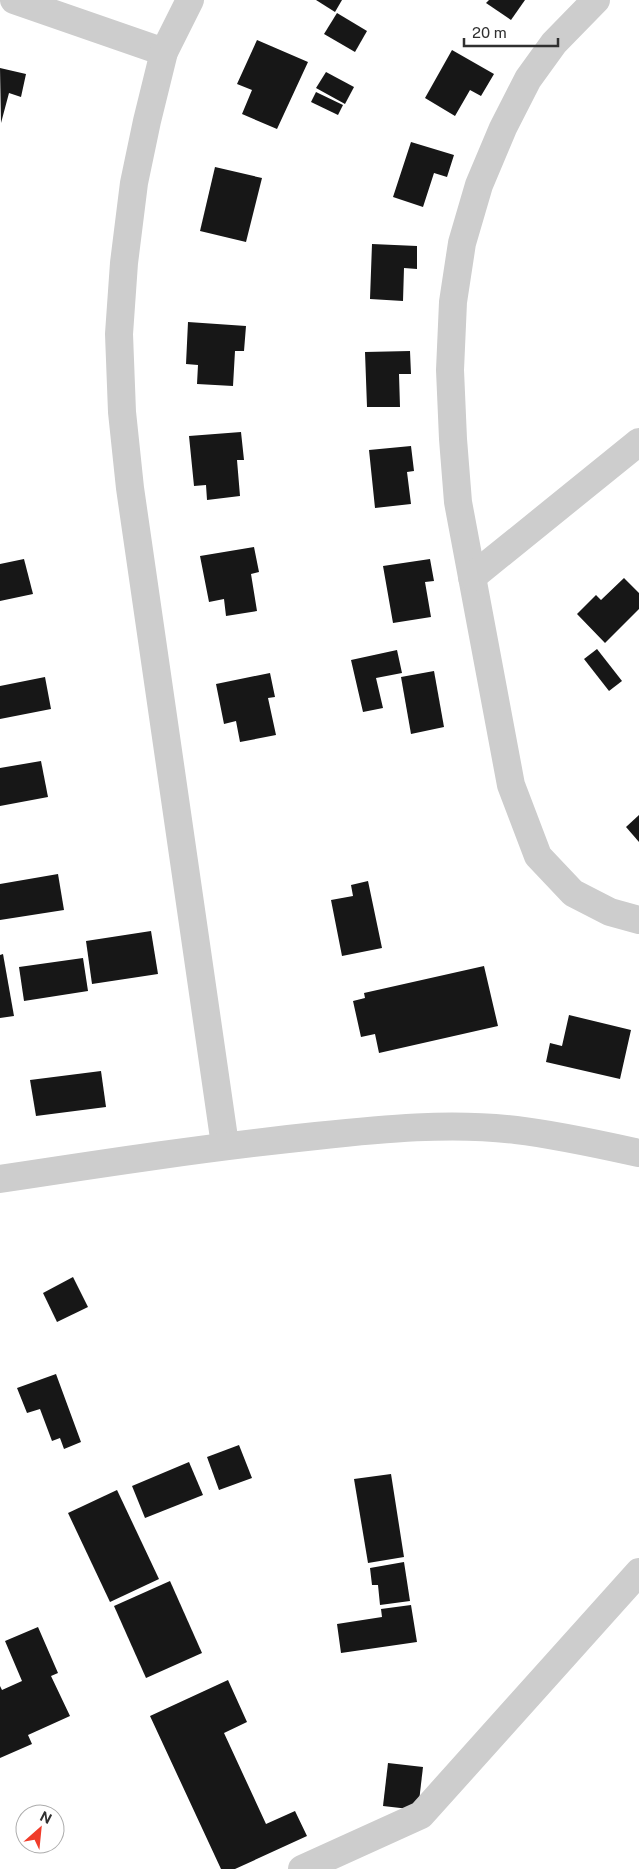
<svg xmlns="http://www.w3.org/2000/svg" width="639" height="1869" viewBox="0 0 639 1869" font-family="'Public Sans',sans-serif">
<rect width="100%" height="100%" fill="#fff"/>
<!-- building -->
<g fill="#171717">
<path d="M316,0H342L335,12Z"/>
<path d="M489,0H525L511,20L486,3Z"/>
<path d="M337,13L367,31L355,52L324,34Z"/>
<path d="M257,40L308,62L277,129L242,114L252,90L237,84Z"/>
<path d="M452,50L494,74L481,96L470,90L455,116L425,98Z"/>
<path d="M0,68L26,74L21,97L9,93L1,123Z"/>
<path d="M326,72L354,87L345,104L316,88Z"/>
<path d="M316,92L343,105L338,115L311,102Z"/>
<path d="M411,142L454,155L447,177L434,173L423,207L393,197Z"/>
<path d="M215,167L262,178L246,242L200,231Z"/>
<path d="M372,244L417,246V269L404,268L403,301L370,299Z"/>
<path d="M188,322L246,326L244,351H235L233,386L197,384L198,365L186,364Z"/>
<path d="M410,351L411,374H399L400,407H367L365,352Z"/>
<path d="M241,432L244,460H237L240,496L207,500L206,485L194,486L189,436Z"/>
<path d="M411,446L414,471L407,472L411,504L375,508L369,450Z"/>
<path d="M254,547L259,572L251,574L257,611L226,616L224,599L209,602L200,556Z"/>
<path d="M24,559L33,594L0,601V564Z"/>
<path d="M430,559L434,581L425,582L431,617L393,623L383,566Z"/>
<path d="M624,578L639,593V609L605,643L577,614L596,595L601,600Z"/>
<path d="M597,649L622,681L609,691L584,659Z"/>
<path d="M397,650L402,673L376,678L383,708L363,712L351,660Z"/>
<path d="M434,671L444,727L411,734L401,677Z"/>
<path d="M270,673L275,697L268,698L276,735L240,742L236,721L224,724L216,684Z"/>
<path d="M45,677L51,709L0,719V686Z"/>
<path d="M41,761L48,797L0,806V768Z"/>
<path d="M639,815V842L626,827Z"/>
<path d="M58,874L64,910L0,920V884Z"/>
<path d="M368,881L382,948L342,956L331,900L353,896L351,885Z"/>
<path d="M151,931L158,974L92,984L86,941Z"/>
<path d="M3,954L14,1016L0,1018V955Z"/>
<path d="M83,958L88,991L24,1001L19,967Z"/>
<path d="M484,966L498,1026L379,1053L375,1034L361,1037L353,1001L365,998L364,993Z"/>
<path d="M569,1015L631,1030L620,1079L546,1062L550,1043L562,1046Z"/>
<path d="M101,1071L106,1107L36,1116L30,1080Z"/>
<path d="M73,1277L88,1307L57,1322L43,1293Z"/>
<path d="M56,1374L81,1442L64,1449L60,1438L52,1441L40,1409L27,1413L17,1388Z"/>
<path d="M239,1445L252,1478L219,1490L207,1457Z"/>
<path d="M189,1462L203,1495L145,1518L132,1486Z"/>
<path d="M391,1474L404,1557L368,1563L354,1479Z"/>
<path d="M117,1490L159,1579L110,1602L68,1513Z"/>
<path d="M404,1562L410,1601L380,1605L378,1585H372L370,1568Z"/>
<path d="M170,1581L202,1653L146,1678L114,1606Z"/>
<path d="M411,1605L417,1642L341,1653L337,1624L382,1617L381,1609Z"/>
<path d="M38,1627L58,1673L51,1676L70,1716L28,1735L32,1744L0,1758V1686L2,1690L22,1681L5,1641Z"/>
<path d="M228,1680L247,1722L224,1733L266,1824L295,1811L307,1836L235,1869H221L150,1716Z"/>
<path d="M388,1763L423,1767L418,1810L383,1806Z"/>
</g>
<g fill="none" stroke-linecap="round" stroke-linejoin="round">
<!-- minor -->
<g stroke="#cdcdcd" stroke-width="28">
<path d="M14,0L164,52"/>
<path d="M190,0L164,52L147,121L134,183L124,263L119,334L122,412L130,488L225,1145"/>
<path d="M596,0L554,43L528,79L503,128L479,185L462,243L453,302L450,370L453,439L458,502L511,785L538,856L573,893L610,912L639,920"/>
<path d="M472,577L639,442"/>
<path d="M0,1179C105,1163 210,1147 316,1136C382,1129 450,1122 516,1130C558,1135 598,1144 639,1153"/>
<path d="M302,1869L421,1815L639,1572"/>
</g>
</g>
<!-- north arrow -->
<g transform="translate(40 1829) rotate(27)"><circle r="24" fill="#ffffff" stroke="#acacac"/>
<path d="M0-4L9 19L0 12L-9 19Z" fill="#f03c2a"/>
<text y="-8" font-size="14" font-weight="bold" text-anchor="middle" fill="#303030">N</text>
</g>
<!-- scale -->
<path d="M464 38v8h94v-8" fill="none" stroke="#303030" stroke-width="2.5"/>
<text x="472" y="38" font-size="15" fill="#303030" stroke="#ffffff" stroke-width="4" paint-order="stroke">20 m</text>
</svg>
